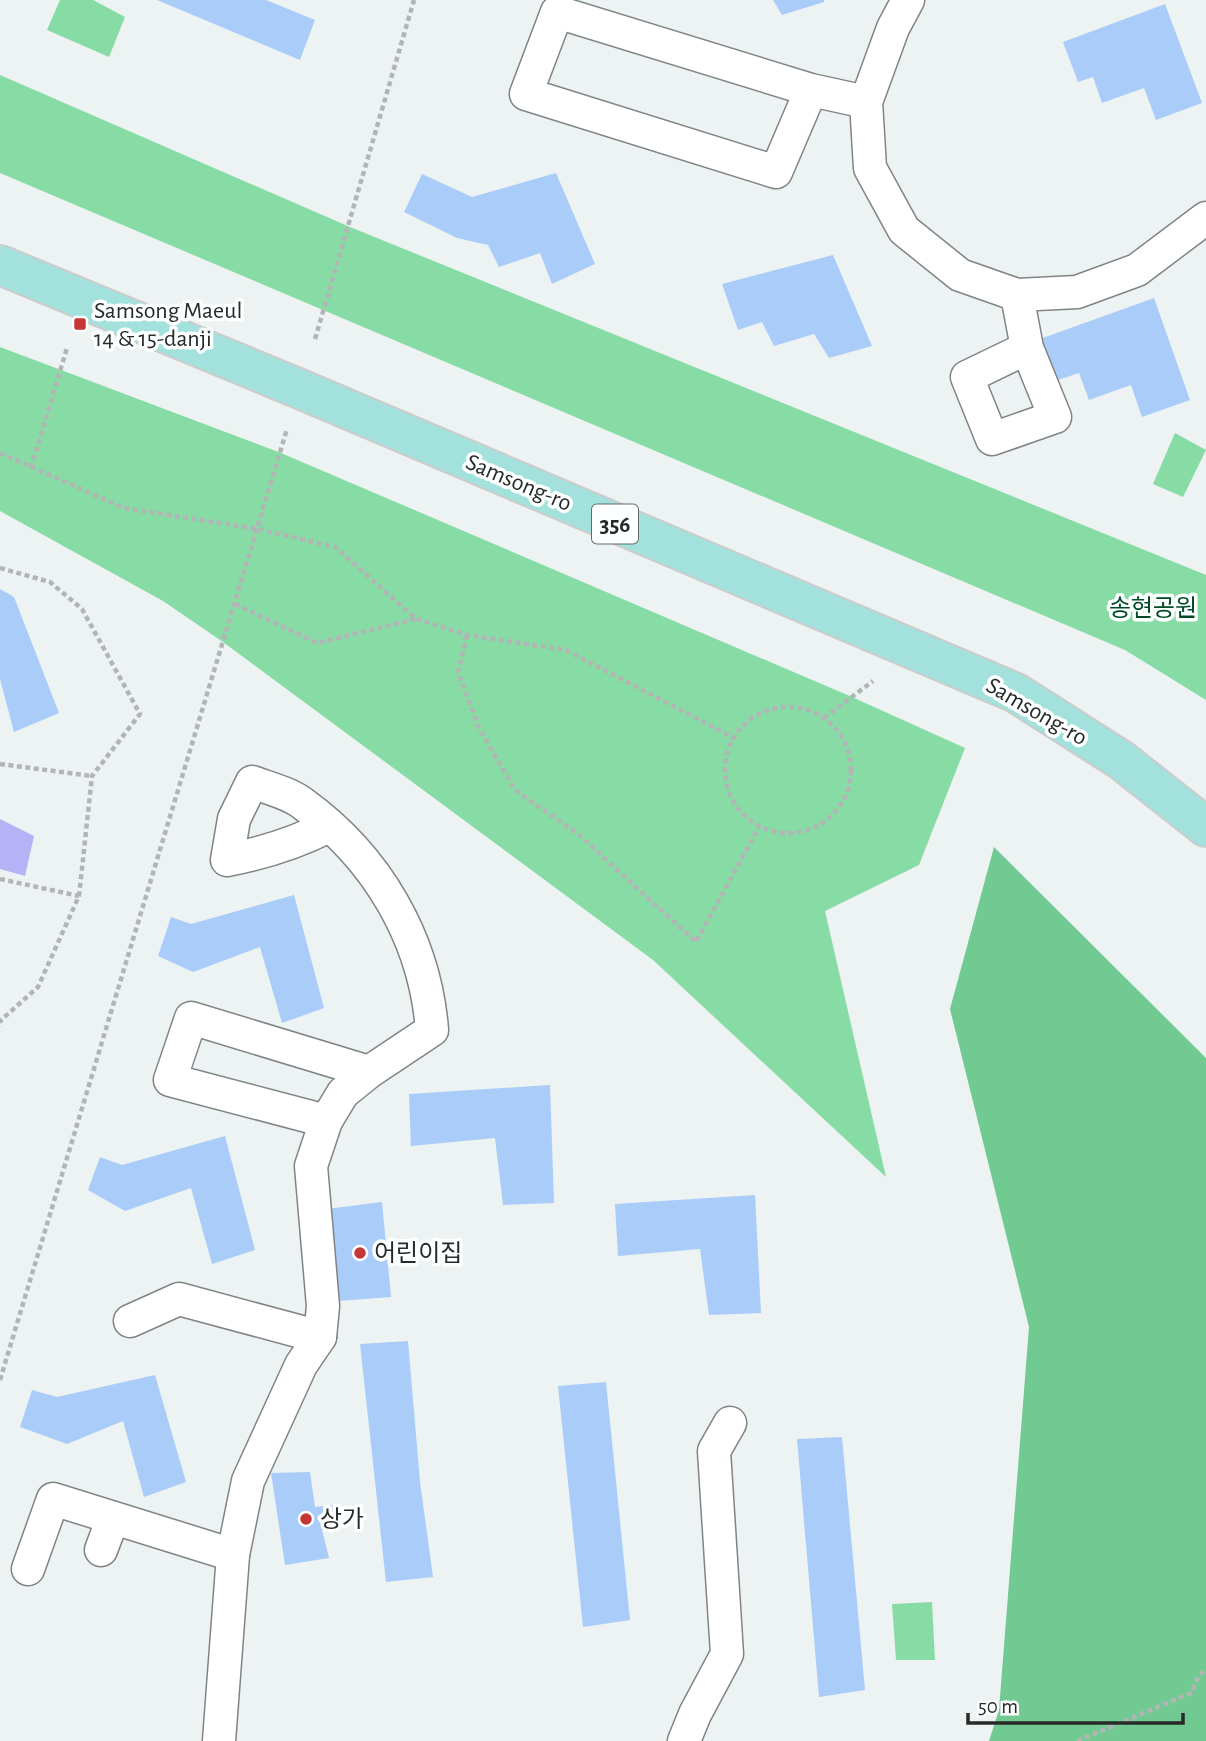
<svg xmlns="http://www.w3.org/2000/svg" width="1206" height="1741" viewBox="0 0 1206 1741" font-family="'Alegreya Sans','Noto Sans KR',sans-serif">
<rect width="100%" height="100%" fill="#edf2f3"/>
<!-- green -->
<g fill="#87dba4">
<path d="M60,0H93L125,17L109,57L47,30Z"/>
<path d="M0,75L350,227L1206,575V700L1125,650L0,173Z"/>
<path d="M0,347L281,453L852,697L965,748L919,865L825,911L886,1177L653,960L223,642L163,601L0,511Z"/>
<path d="M1175,433L1206,450L1183,497L1153,484Z"/>
<path d="M932,1602L935,1660H896L892,1604Z"/>
</g>
<!-- forest -->
<path fill="#71ca91" d="M994,847L1206,1058V1741H989L999,1710L1029,1327L950,1009Z"/>
<!-- water -->
<path fill="#b6b2f6" d="M0,819L34,836L25,876L0,869Z"/>
<!-- building -->
<g fill="#a9cdf8">
<path d="M157,0H266L315,20L300,60Z"/>
<path d="M773,0H824V2L782,15Z"/>
<path d="M1165,4L1202,103L1156,120L1144,88L1102,103L1093,77L1078,82L1063,42Z"/>
<path d="M556,173L595,264L552,284L540,253L499,267L488,245L457,238L404,212L422,174L472,197Z"/>
<path d="M833,255L872,346L829,358L814,334L774,346L762,322L738,330L722,284Z"/>
<path d="M1154,298L1190,400L1142,417L1131,385L1089,400L1079,373L1055,381L1040,339Z"/>
<path d="M0,589L14,597L59,713L14,732L0,679Z"/>
<path d="M294,895L324,1008L282,1023L260,947L193,972L158,956L171,917L191,924Z"/>
<path d="M550,1085L554,1203L503,1205L495,1138L411,1146L409,1094Z"/>
<path d="M225,1136L255,1250L212,1264L191,1188L125,1211L88,1190L100,1157L122,1165Z"/>
<path d="M755,1195L761,1313L709,1315L700,1249L618,1256L615,1204Z"/>
<path d="M382,1202L391,1297L338,1301L327,1209Z"/>
<path d="M408,1341L420,1482L433,1577L386,1582L360,1344Z"/>
<path d="M155,1375L186,1482L144,1497L123,1421L67,1444L20,1427L32,1390L57,1397Z"/>
<path d="M606,1382L630,1620L583,1627L558,1386Z"/>
<path d="M842,1437L865,1690L819,1697L797,1439Z"/>
<path d="M310,1472L315,1507L333,1505L336,1531L322,1530L329,1558L285,1565L271,1473Z"/>
</g>
<g fill="none" stroke-linecap="round" stroke-linejoin="round">
<defs>
<g id="minor">
<path d="M908,0L893,28L866,102L870,168L904,230L960,275L1017,295L1077,292L1137,270L1206,218"/>
<path d="M811,90L776,172L526,94L557,12L811,90L866,102"/>
<path d="M1017,295L1027,348L1055,417L992,439L967,377L1027,348"/>
<path d="M326,1121L170,1080L191,1018L369,1072"/>
<path d="M130,1321L179,1299L320,1337"/>
<path d="M101,1550L113,1518"/>
<path d="M28,1569L53,1499L233,1555"/>
<path d="M219,1741L233,1555L248,1481L301,1365L320,1337L323,1306L311,1166L326,1121L343,1093L369,1072L432,1030C425,939 377,857 302,803C289,793 268,788 252,782L234,819L227,860C264,853 296,843 329,826"/>
<path d="M684,1741L695,1714L727,1654L714,1451L730,1423"/>
</g>
<path id="major" d="M0,265L300,389L1016,693L1121,760L1206,827"/>
</defs>
<!-- minor casing -->
<use href="#minor" stroke="#808486" stroke-width="35"/>
<!-- major casing -->
<use href="#major" stroke="#cbcccc" stroke-width="42"/>
<!-- path -->
<g stroke="#b1b5b6" stroke-width="4.5" stroke-dasharray="5 3.5" stroke-linecap="butt">
<path d="M315,339L414,0"/>
<path d="M0,453L124,508L258,529L335,547L415,618L467,635L566,650L734,738"/>
<path d="M31,468L67,348"/>
<path d="M0,568L50,582L82,609L140,714L92,776L79,896L38,987L0,1021V1027"/>
<path d="M235,604L317,643L415,619"/>
<path d="M467,635L458,672L479,728L515,790L578,834L696,942L759,827"/>
<circle cx="788" cy="770" r="63"/>
<path d="M824,718L873,681"/>
<path d="M0,764L92,776"/>
<path d="M0,879L79,896"/>
<path d="M0,1380L287,429"/>
<path d="M1077,1741L1191,1693L1198,1677L1206,1669"/>
</g>
<!-- minor -->
<use href="#minor" stroke="#fff" stroke-width="32"/>
<!-- major -->
<use href="#major" stroke="#a3e2dc" stroke-width="38"/>
</g>
<!-- markers -->
<g fill="#c53637" stroke="#feffff" stroke-width="2.5">
<rect x="73" y="317" width="14" height="14" rx="3.5"/>
<circle cx="360" cy="1253" r="7"/>
<circle cx="306" cy="1519" r="7"/>
</g>
<g text-anchor="middle" stroke-width="7" stroke-linejoin="round" paint-order="stroke">
<!-- shield labels -->
<rect fill="#feffff" stroke="#686a6a" stroke-width="2" x="592" y="504.5" width="46" height="39" rx="5"/>
<g font-size="23" font-weight="bold" fill="#282a2a">
<text x="615" y="532">356</text>
</g>
<!-- poi labels -->
<g font-size="24" fill="#282a2a" stroke="#feffff" text-anchor="start">
<text x="94" y="318">Samsong Maeul<tspan x="94" dy="28">14 &amp; 15-danji</tspan></text>
<text x="374" y="1261">어린이집</text>
<text x="320" y="1527">상가</text>
</g>
<!-- street labels -->
<g font-size="24" fill="#282a2a" stroke="#feffff">
<text transform="translate(519 482) rotate(23)" y="8">Samsong-ro</text>
<text transform="translate(1037 711) rotate(30)" y="8">Samsong-ro</text>
</g>
<!-- park labels -->
<g font-size="24" fill="#014a26" stroke="#feffff">
<text x="1153" y="616">송현공원</text>
</g>
</g>
<!-- scale -->
<path d="M968 1713v10h215v-10" fill="none" stroke="#282a2a" stroke-width="3.5"/>
<text x="978" y="1713" font-size="21" fill="#282a2a" stroke="#feffff" stroke-width="5" paint-order="stroke">50 m</text>
</svg>
